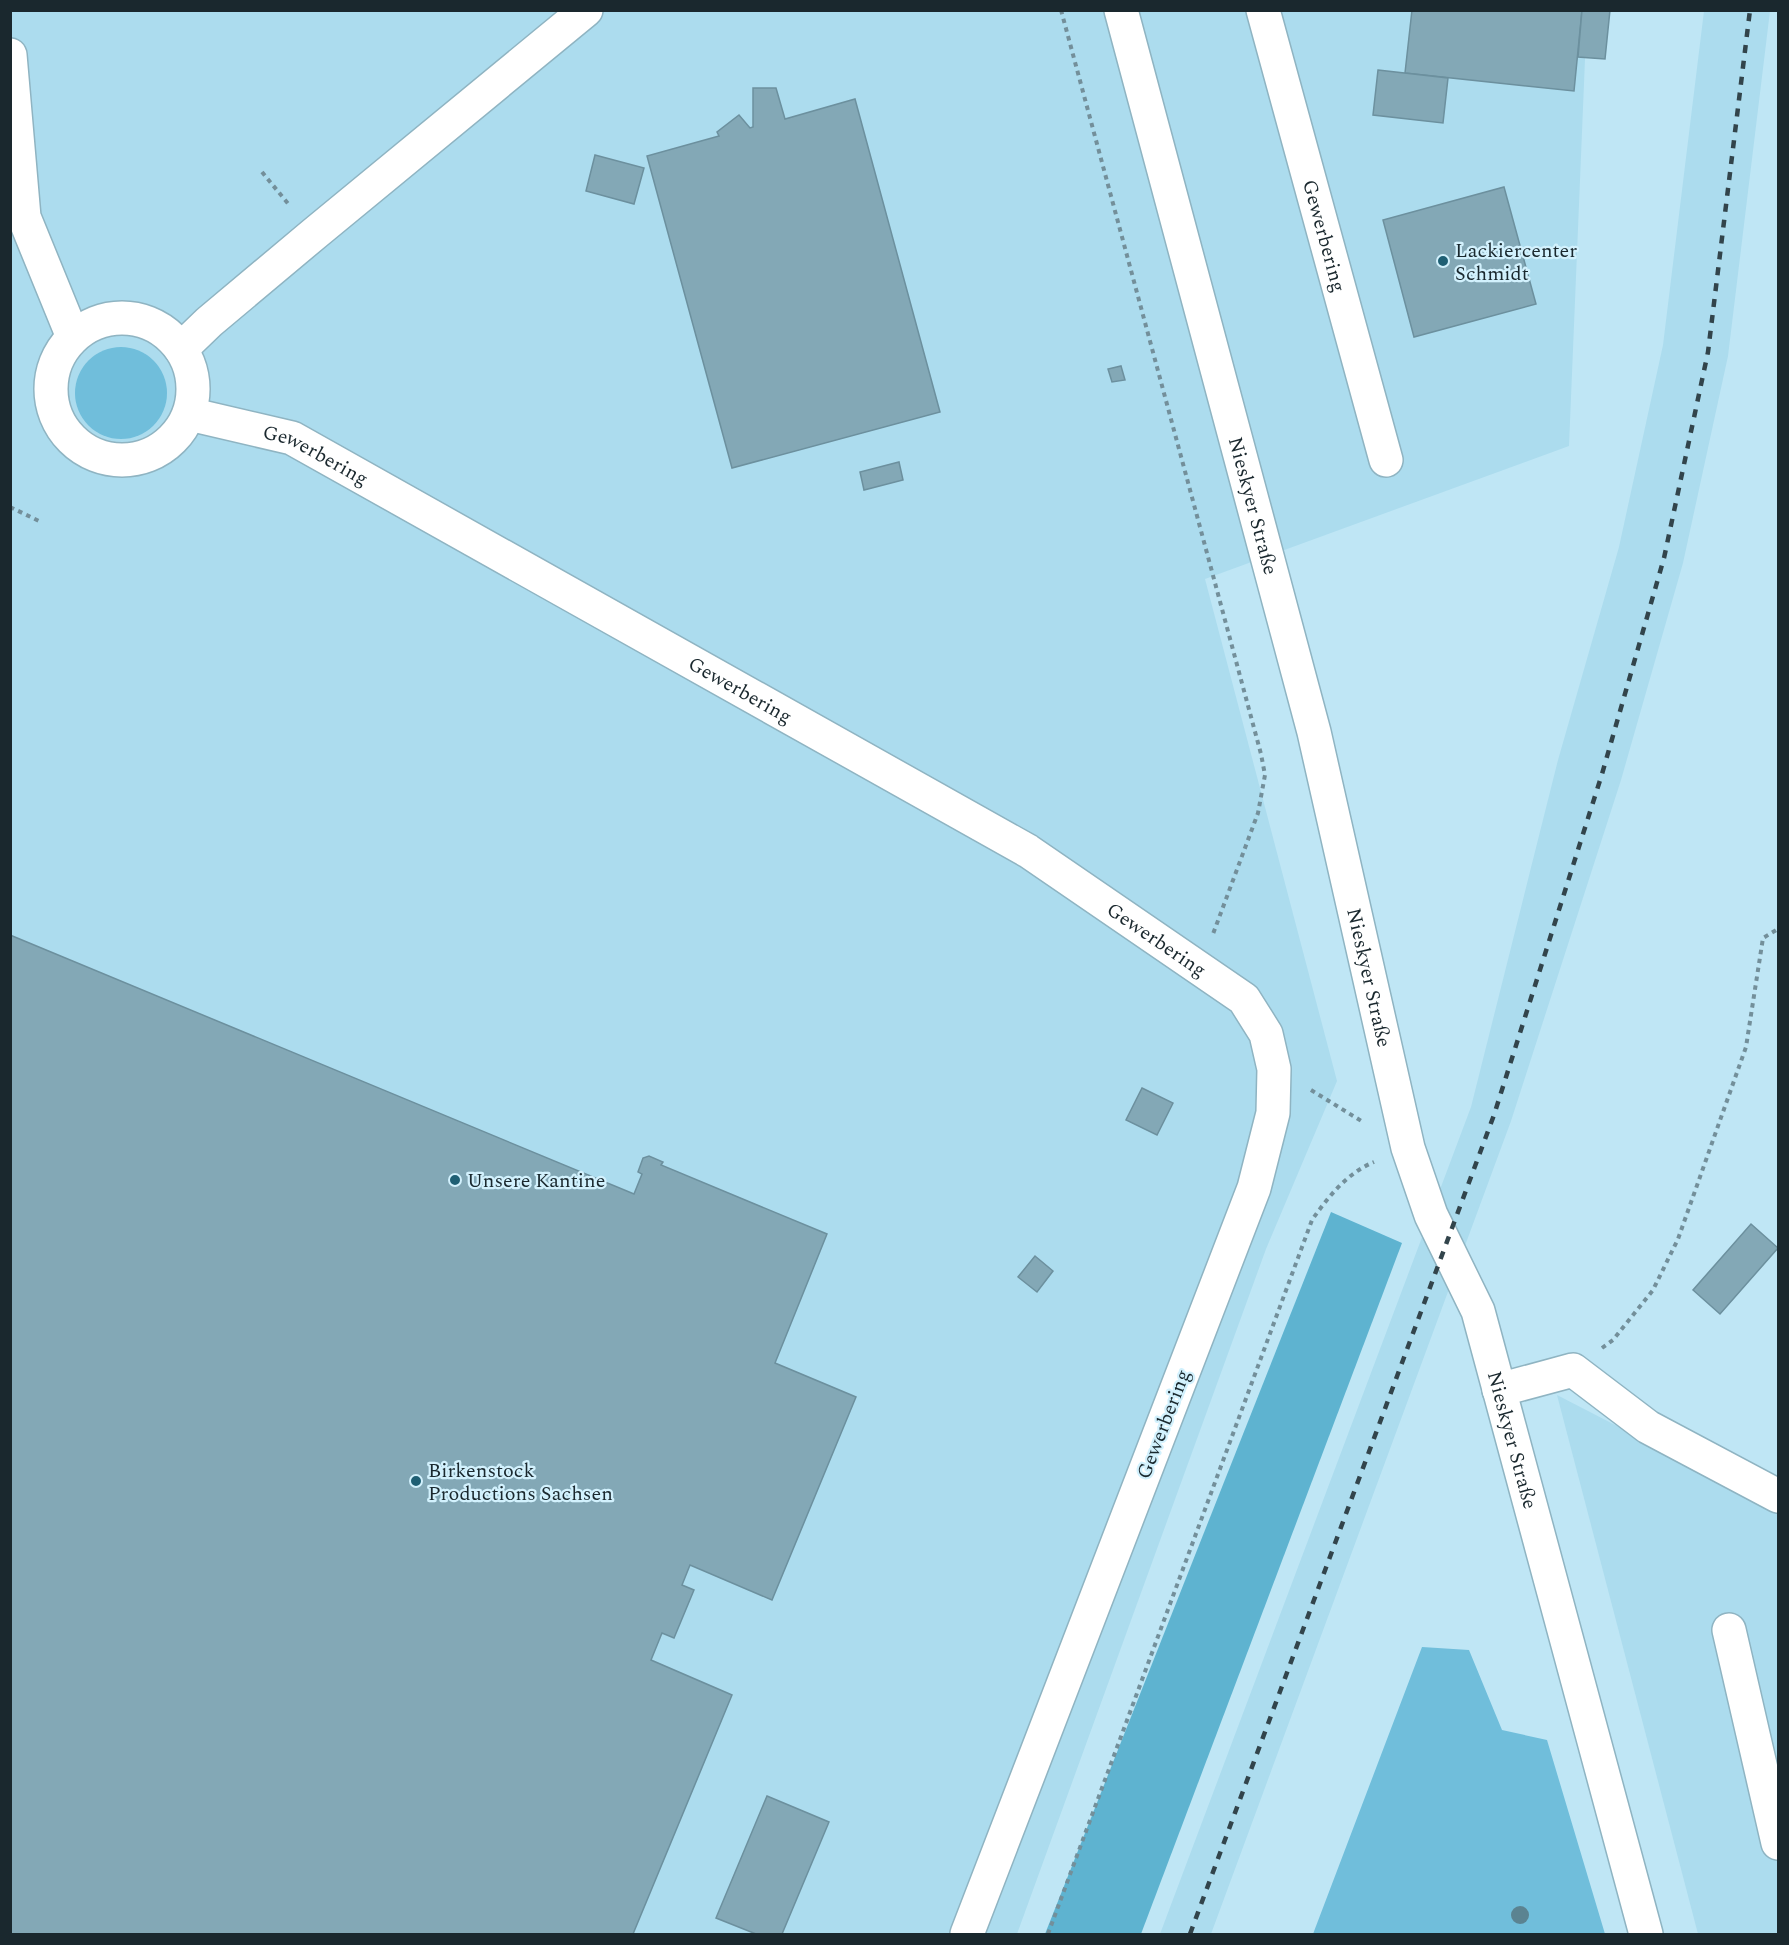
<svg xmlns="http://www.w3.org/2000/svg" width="1789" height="1945" viewBox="0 0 1789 1945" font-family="Spectral,serif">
<rect width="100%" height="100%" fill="#bfe6f5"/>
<!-- built -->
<g fill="#acdcee">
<path d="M11,11H1587L1569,446L1205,579L1337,1081L1266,1249L1017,1934H11Z"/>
<path d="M1704,11H1770L1728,356L1683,563L1621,780L1511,1121L1211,1934H1160L1471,1107L1558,760L1619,547L1663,345Z"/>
<path d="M1557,1395L1778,1509V1934H1698Z"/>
</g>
<!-- green -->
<g fill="#70bedb">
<circle cx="121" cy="393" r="46"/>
<path d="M1422,1647L1469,1650L1502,1730L1547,1740L1605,1934H1313Z"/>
</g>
<!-- forest -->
<path fill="#5eb3d0" d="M1331,1212L1402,1243L1141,1934H1045Z"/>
<!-- building -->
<g fill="#83a8b6" stroke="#6c909e" stroke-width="1.5">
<path d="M1412,10H1582L1574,91L1405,73Z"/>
<path d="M1582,10H1610L1605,59L1578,57Z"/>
<path d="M1378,70L1448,78L1443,123L1373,115Z"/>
<path d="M753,88H776L785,119L855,99L940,412L732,468L647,156L719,136L717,132L739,115L750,128L753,127Z"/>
<path d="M595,155L644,168L634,204L586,191Z"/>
<path d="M1504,187L1536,304L1414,337L1383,220Z"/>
<path d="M1121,366L1125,380L1112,382L1108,369Z"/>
<path d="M899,462L903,480L864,490L860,472Z"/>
<path d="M10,935L634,1194L642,1174L638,1172L643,1158L649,1156L663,1162L661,1165L827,1234L775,1363L856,1397L772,1600L690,1565L682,1585L694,1590L674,1638L662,1633L651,1660L732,1695L633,1934H10Z"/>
<path d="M1142,1088L1173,1103L1157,1135L1126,1120Z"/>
<path d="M1751,1224L1778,1248L1720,1314L1693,1290Z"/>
<path d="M1035,1256L1053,1271L1037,1292L1018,1277Z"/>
<path d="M767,1796L829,1822L782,1934H756L716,1918Z"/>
</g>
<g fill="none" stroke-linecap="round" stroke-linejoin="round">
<defs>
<g id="minor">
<path id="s1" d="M1121,10L1314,732L1408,1148L1431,1215L1478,1311L1646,1934"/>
<path id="s2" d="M1263,10L1386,460"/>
<path d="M10,55L24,217L73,337"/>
<circle cx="122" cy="389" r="71"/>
<path d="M181,349L209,322L314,234L586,10"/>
<path id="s3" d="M189,414L292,438L1028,851L1244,999L1266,1034L1274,1069L1273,1113L1254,1188L967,1934"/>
<path d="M1499,1390L1573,1370L1648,1427L1778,1496"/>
<path d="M1729,1630L1778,1843"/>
</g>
</defs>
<!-- minor casing -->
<use href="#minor" stroke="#8fb4c2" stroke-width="36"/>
<!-- path -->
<g stroke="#738f9a" stroke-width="4" stroke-dasharray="4.5 4.5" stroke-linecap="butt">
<path d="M1061,10L1261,754L1265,775L1258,813L1213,934"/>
<path d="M262,172L290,206"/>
<path d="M10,507L39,521"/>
<path d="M1311,1090L1363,1122"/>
<path d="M1602,1348L1613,1340L1653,1290L1678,1239L1746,1047L1763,938L1778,929"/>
<path d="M1048,1934L1312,1220C1328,1197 1347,1173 1374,1162"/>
</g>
<!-- minor -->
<use href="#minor" stroke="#fff" stroke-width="33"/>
<!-- rail -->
<path stroke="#32444b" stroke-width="4.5" stroke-dasharray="8 8" stroke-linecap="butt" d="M1190,1934L1494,1115L1602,774L1664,558L1708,352L1750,10"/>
</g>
<!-- trees -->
<circle fill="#5b8391" cx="1520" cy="1915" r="9"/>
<!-- markers -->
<g fill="#1e5f74" stroke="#d2f1fd" stroke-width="2">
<circle cx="1443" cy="261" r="6"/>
<circle cx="455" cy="1180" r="6"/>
<circle cx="416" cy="1481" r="6"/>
</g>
<g text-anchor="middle" stroke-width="4.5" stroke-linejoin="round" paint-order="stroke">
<!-- street labels -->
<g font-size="20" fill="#1a282e" stroke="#d2f1fd">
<text dy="7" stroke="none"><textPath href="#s2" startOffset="234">Gewerbering</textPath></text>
<text dy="7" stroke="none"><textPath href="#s3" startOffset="134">Gewerbering</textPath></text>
<text dy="7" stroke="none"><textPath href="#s1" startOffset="513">Nieskyer Straße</textPath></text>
<text dy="7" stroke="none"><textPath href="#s3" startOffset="620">Gewerbering</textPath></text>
<text dy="7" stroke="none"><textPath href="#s3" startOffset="1106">Gewerbering</textPath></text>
<text dy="7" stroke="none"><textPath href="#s1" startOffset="999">Nieskyer Straße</textPath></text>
<text transform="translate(1163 1424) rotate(-69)" y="7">Gewerbering</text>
<text dy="7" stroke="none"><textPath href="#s1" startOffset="1485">Nieskyer Straße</textPath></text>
</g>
<!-- poi labels -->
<g font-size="20" fill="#1a282e" stroke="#d2f1fd" text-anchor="start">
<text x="1455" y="257">Lackiercenter<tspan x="1455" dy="23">Schmidt</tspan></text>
<text x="467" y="1187">Unsere Kantine</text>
<text x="428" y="1477">Birkenstock<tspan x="428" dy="23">Productions Sachsen</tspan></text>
</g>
</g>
<!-- border -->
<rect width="1789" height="1945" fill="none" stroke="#1a282e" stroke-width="24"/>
</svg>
